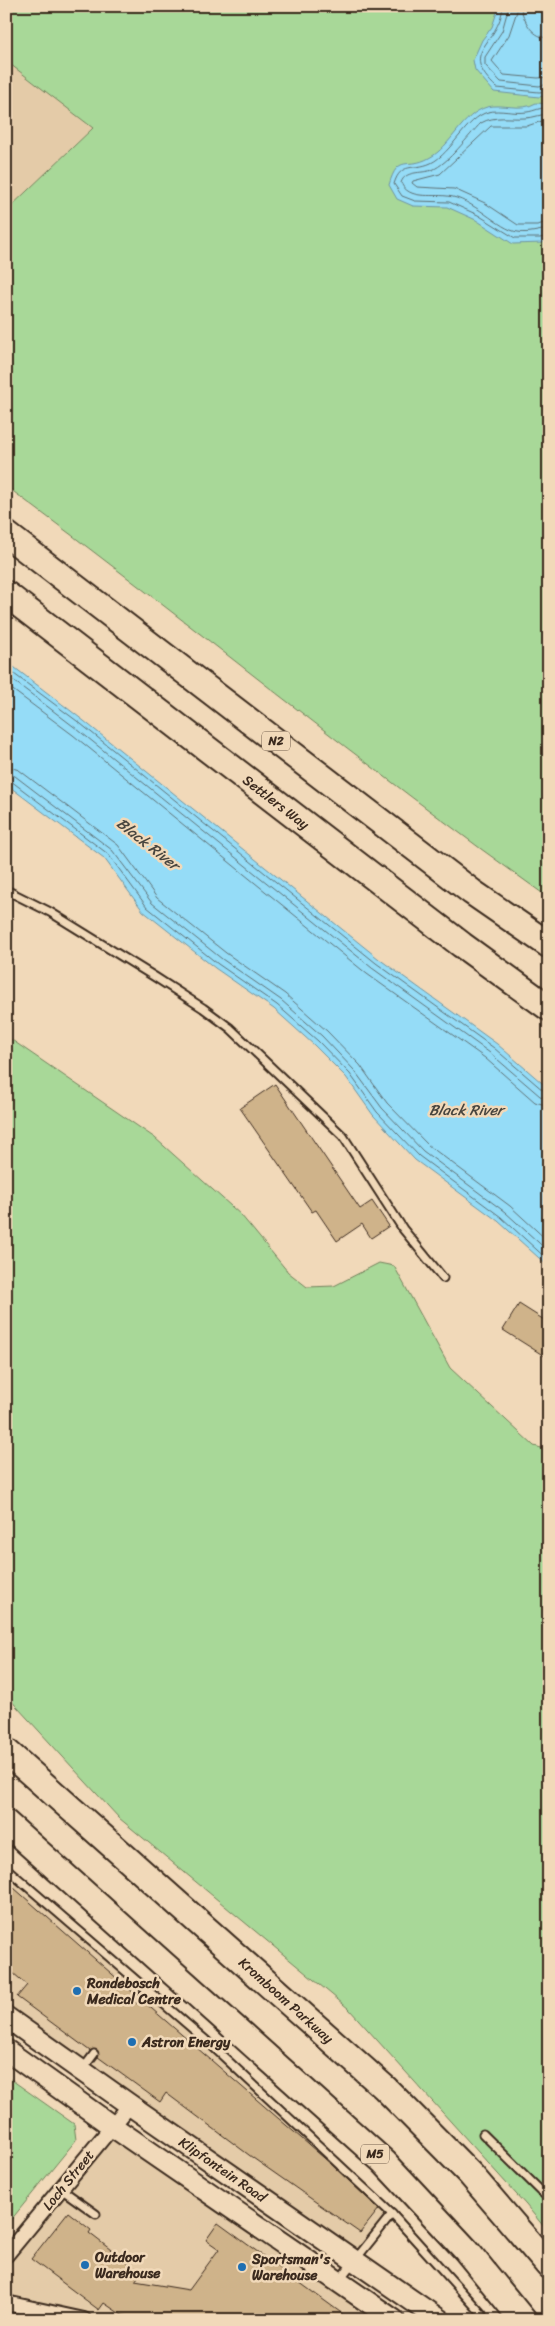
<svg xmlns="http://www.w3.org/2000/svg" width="555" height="2326" viewBox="0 0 555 2326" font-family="Sriracha,sans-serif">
<rect width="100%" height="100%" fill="#f1d9b9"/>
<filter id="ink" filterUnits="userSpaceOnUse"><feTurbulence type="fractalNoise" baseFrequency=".02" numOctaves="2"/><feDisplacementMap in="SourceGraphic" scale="10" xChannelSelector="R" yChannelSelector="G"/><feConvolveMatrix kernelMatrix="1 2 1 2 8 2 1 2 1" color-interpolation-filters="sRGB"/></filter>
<g filter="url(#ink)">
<!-- built -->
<g fill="#e4cba8">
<path d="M6,61L93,128L6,211Z"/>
<path d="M6,1864L88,1936L201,2041L335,2158L390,2211L353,2261L6,2017Z"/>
<path d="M112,2126L394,2320H84L6,2303V2255Z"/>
</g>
<!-- green -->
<g fill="#a8d898" stroke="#72815b">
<path d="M6,6H549V898C364,767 189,621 6,486V211L93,128L6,61Z"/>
<path d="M6,1036L155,1138L241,1215L288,1272L307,1287L334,1286L379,1263L394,1266L450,1368L534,1446L549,1450V2233L526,2205L349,2009L119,1818L6,1695Z"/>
<path d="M6,2076L74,2124L76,2140L6,2226Z"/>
</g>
<!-- water -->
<g fill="#95dcf7" stroke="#7195a0">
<path d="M499,6H539L549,21V95L539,97L494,92L475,70L473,60L482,40L492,27Z"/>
<path d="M536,103L549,104V240L542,243L513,244L476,220L447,207L413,206L397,199L389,185C398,153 408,170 429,158C451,147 462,114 487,107C503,103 521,112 536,103Z"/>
<path d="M6,661L84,721L379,959L497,1044L549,1089V1267L498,1221L415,1160L373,1115L346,1077L314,1045L274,1009L215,968L143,911L104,858L6,784Z"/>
</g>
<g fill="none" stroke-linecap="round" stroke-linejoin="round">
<!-- shore -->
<g stroke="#5f7175" stroke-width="1">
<path d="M503,6C499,47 456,50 497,88L539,92L549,91"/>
<path d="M509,6L502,31L485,57V65L501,82L539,86L549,84"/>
<path d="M549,38C533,38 525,23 521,9L518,8L509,35L492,61L504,75L538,78L549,77"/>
<path d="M549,108C540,107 535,111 527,112C514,114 500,109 488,112C466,118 452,153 431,163C414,171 401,161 394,184L402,196L415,201L449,202L478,215L515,238H540L549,236"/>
<path d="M549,114C540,114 534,118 525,118C510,119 495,115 481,123C468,136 449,163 432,170C421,174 405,170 401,183C409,200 431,194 447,196C473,198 499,230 518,232C529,234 539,230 549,229"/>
<path d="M549,122L542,121L527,126H491L440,174L413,181L412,183L417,187L454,189L485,203L518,225H537L549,222"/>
<path d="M6,668L81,724L376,963L494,1048L544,1091L549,1093"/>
<path d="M6,675L77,729L372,968L490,1053L540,1096L549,1099"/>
<path d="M6,685L73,735L367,974L485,1058L535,1102L549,1106"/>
<path d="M6,766L19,770L118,845L157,898L226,953L285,994L327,1031L360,1065L387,1103L428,1145L510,1206L549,1242"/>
<path d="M6,774L15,776L112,850L152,903L222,959L281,1000L322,1036L354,1070L382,1108L423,1151L505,1212L549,1252"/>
<path d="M6,780L11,781L108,854L147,907L218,964L277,1005L318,1041L350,1074L377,1112L419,1156L501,1217L549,1261"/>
</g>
</g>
<!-- building -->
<g fill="#cfb38a" stroke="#3b2a1e">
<path d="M275,1084L360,1209L372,1201L389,1226L371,1238L362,1224L337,1241L316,1210L312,1212L240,1108Z"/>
<path d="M519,1304L549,1323V1359L503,1330Z"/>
<path d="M6,1881L136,1995L135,1999L136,2003L140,2004L144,2002L331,2164L379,2209L360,2233L253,2158L166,2093L160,2102L98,2057L97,2050L90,2051L17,1997L27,1985L6,1967Z"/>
<path d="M68,2212L91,2230L89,2233L141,2273L135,2281L189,2290L219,2249L206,2240L218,2223L351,2320H142L122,2315L104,2303L99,2310L31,2259Z"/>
</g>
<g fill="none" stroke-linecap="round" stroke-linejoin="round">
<defs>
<g id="service">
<path d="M6,890L50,912L155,977L203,1008L230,1028L343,1136L403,1229L443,1278"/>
<path d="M6,1868L209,2043L392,2214L482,2314"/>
<path d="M140,1999L147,1990"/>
<path d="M82,2070L94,2054"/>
<path d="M483,2134L549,2199"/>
<path d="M61,2189L96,2214"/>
<path d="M339,2280L392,2214"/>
</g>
<g id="minor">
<path d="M6,2255L130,2105"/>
<path d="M6,2303L84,2320"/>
</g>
<g id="secondary">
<path id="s1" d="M6,2017L130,2105L440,2320"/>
<path d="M6,2050L112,2126L394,2320"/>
</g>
<g id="motorway">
<path d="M6,534L472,892L549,945"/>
<path id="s2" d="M6,594L462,945L549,1008"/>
<path id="s3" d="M6,1751L385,2088L471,2175L549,2266"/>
<path d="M6,1823L384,2162L466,2250L523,2320"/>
</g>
</defs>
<!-- service casing -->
<use href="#service" stroke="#3b2a1e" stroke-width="11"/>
<!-- minor casing -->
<use href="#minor" stroke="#3b2a1e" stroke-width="18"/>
<!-- secondary casing -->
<use href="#secondary" stroke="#3b2a1e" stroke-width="24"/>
<!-- motorway casing -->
<use href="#motorway" stroke="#3b2a1e" stroke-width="29"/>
<!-- service -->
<use href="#service" stroke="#f1d9b9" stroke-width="7"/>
<!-- minor -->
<use href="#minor" stroke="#f1d9b9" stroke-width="14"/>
<!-- secondary -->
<use href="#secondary" stroke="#f1d9b9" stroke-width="20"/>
<!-- motorway -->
<use href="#motorway" stroke="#f1d9b9" stroke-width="25"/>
</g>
</g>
<!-- markers -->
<g fill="#1f6fb2" stroke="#f1d9b9" stroke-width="2">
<circle cx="77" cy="1991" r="5"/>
<circle cx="132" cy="2042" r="5"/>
<circle cx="85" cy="2265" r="5"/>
<circle cx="242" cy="2267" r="5"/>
</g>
<g text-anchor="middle" stroke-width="5" stroke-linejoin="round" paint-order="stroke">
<!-- shield labels -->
<g fill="#f1d9b9" stroke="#725e4c" stroke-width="1">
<rect x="262" y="731.5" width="28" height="19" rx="4"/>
<rect x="361" y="2144.5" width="28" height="19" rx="4"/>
</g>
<g font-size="12" font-weight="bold" fill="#3b2a1e">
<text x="276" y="745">N2</text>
<text x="375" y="2158">M5</text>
</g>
<!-- street labels -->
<g font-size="14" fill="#3b2a1e" stroke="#f1d9b9">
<text dy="5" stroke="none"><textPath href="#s2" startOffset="341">Settlers Way</textPath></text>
<text dy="5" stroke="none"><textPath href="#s3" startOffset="375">Kromboom Parkway</textPath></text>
<text dy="5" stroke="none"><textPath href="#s1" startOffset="265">Klipfontein Road</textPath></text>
<text transform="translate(68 2180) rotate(-51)" y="5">Loch Street</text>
</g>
<!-- poi labels -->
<g font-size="14" font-weight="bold" fill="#3b2a1e" stroke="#f1d9b9" text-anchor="start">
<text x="87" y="1988">Rondebosch<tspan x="87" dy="16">Medical Centre</tspan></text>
<text x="142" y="2047">Astron Energy</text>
<text x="95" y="2262">Outdoor<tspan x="95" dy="16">Warehouse</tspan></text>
<text x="252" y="2264">Sportsman's<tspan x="252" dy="16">Warehouse</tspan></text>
</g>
<!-- water labels -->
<g font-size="15" font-style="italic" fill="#48453f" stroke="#f1d9b9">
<text transform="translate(148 844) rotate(38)" y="5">Black River</text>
<text x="466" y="1115">Black River</text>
</g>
</g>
<!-- margin -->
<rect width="555" height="2326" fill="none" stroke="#f1d9b9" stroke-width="25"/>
<rect x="12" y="12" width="530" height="2301" fill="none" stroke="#3b2a1e" stroke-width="2" filter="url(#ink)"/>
</svg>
